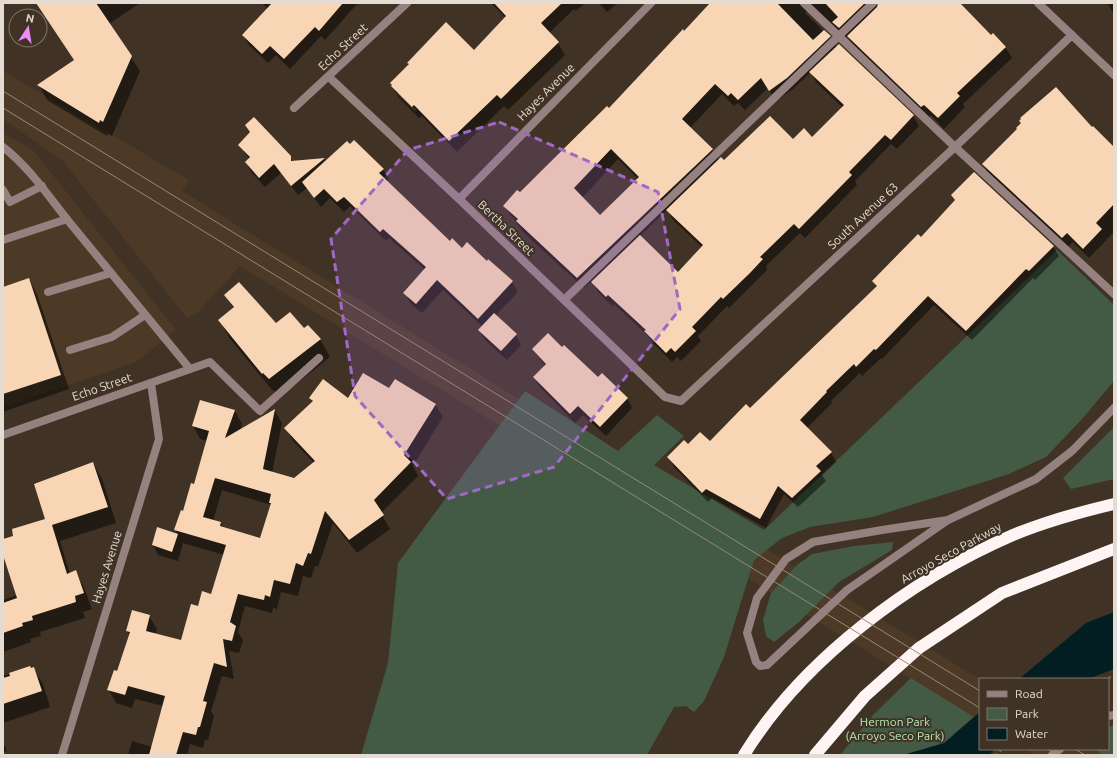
<svg xmlns="http://www.w3.org/2000/svg" width="1117" height="758" viewBox="0 0 1117 758" font-family="Ubuntu,sans-serif">
<rect width="100%" height="100%" fill="#403325"/>
<!-- built -->
<g fill="#4c3a26">
<path d="M3,71L189,180L182,191L511,394L980,679V721L240,266L198,312L187,318L62,160L3,119Z"/>
<path d="M3,133L33,150L176,330L136,362L3,407Z"/>
<path d="M1026,749H1094L1103,755H1035Z"/>
</g>
<!-- green -->
<g fill="#435a44">
<path d="M1057,250L1114,305V381L1082,419L1046,457L1009,474L873,517L810,527L782,538L754,560L724,657L704,701L694,712L686,706L674,707L647,755H361L388,663L398,563L525,391L618,451L657,415L684,436L654,465L764,530Z"/>
<path d="M1114,427V479L1071,489L1063,478Z"/>
<path d="M893,542L892,550L839,582L799,622L774,642L766,636L763,620L771,593L797,565L812,554L854,546Z"/>
<path d="M911,678L974,717L954,734L991,755H840L874,714Z"/>
<path d="M1114,724V755H1103L1094,749H1108V728Z"/>
</g>
<!-- water -->
<g fill="#021e22">
<path d="M1114,612V669L1088,679H1019L1086,623Z"/>
<path d="M980,712V749H995L989,755H903L944,743Z"/>
</g>
<!-- shadow -->
<g fill="#0007" fill-rule="evenodd">
<path d="M36,3H140L109,24L140,71L112,136L108,134L107,136L47,100L39,85L74,60Z"/>
<path d="M262,3H358L325,40L321,36L290,69L276,55L268,63L249,45L243,35L268,9Z"/>
<path d="M491,3H585L576,11L574,9L549,33L558,43L565,55L508,110L504,106L457,152L422,116L419,118L399,98L392,86L409,65L408,63L474,51L506,18ZM399,92L416,110L415,111L397,94Z"/>
<path d="M599,3H618L607,12Z"/>
<path d="M712,3H959L991,36L1005,47L1012,58L963,104L965,107L944,129L931,115L928,118L854,47L848,36L845,39L809,9L805,13L830,37L836,47L839,45L913,116L919,126L897,149L891,144L855,181L857,185L805,238L800,233L766,266L767,270L729,308L727,306L698,336L701,341L681,361L677,357L672,362L651,341L647,335L614,304L612,306L598,292L592,282L590,284L589,283L584,288L524,233L504,206L609,109ZM811,72L816,82L843,108L812,139L793,141L724,161L719,160L712,150L690,128L722,94L734,106L738,103L745,110L768,88L776,101L793,89ZM618,159L638,179L600,217L582,198ZM667,210L673,220L702,247L678,273L640,236Z"/>
<path d="M1107,3H1114V14Z"/>
<path d="M246,125L290,157L293,162L325,159L326,162L383,169L389,179L386,182L450,242L487,262L512,282L518,292L495,316L516,335L521,345L507,360L485,340L479,330L483,327L443,290L422,313L410,303L405,293L425,270L389,238L386,241L350,206L344,212L330,198L321,207L307,188L298,195L281,173L265,187L251,172L246,162L249,159L240,145L251,134Z"/>
<path d="M1092,128L1114,149V232L1089,258L1073,242L1068,247L989,174L983,164Z"/>
<path d="M952,196L1053,247L1059,256L1035,280L1033,278L972,340L934,305L882,359L881,358L862,376L860,373L831,401L832,403L807,428L831,452L836,462L822,475L826,481L798,507L784,494L766,528L712,498L708,502L674,467L669,457L688,446L710,443L750,409L877,287L873,281L921,238L955,201Z"/>
<path d="M29,279L37,294L69,389L3,412V288Z"/>
<path d="M225,295L276,325L320,339L330,357L280,397L274,390L273,391L230,339L220,321L234,309Z"/>
<path d="M533,349L598,379L627,398L632,408L606,436L583,415L575,423L539,386L534,377L545,366Z"/>
<path d="M390,389L435,404L443,417L413,466L418,476L381,513L390,529L357,553L333,523L318,567L315,566L311,578L303,576L298,596L281,592L277,609L273,608L272,613L245,606L238,632L243,640L239,653L229,651L234,679L222,676L211,711L214,716L208,740H205L203,748L190,744L187,755H128L132,741L152,747L163,706L135,699L132,708L116,703L109,690L118,672L130,636L127,631L149,616L157,629L155,634L181,641L198,607L212,595L224,555L183,543L178,561L158,555L153,545L157,528L178,535L175,530L194,485L207,441L200,439L193,426L201,401L235,411L242,424L240,430L275,411L282,423L272,473L294,479L314,463L293,441L286,428L313,403L310,398L348,400ZM222,490L271,505L260,539L224,528L221,523L213,521Z"/>
<path d="M93,463L102,479L116,523L60,541L70,574L75,572L84,587L92,609L83,612L85,618L40,632L41,636L30,639L31,642L3,652V600L17,595L3,552V540L15,537L46,519Z"/>
<path d="M29,667L30,669L33,668L43,684L50,707L3,723V676Z"/>
<path d="M3,742L7,751L3,752Z"/>
</g>
<!-- building -->
<g fill="#f7d5b5" fill-rule="evenodd">
<path d="M36,3H96L132,56L103,122L100,120L99,123L37,85L74,60Z"/>
<path d="M272,3H343L319,31L315,27L284,59L270,46L262,54L242,35Z"/>
<path d="M494,3H562L541,23L559,42L501,99L497,95L449,141L414,105L412,107L391,86L392,85L390,83L409,64L407,63L446,22L474,50L506,16Z"/>
<path d="M710,3H777L813,40L824,30L831,36L787,78L769,91L761,78L738,100L731,93L728,96L715,84L682,119L713,149L577,278L516,221L518,219L503,206L517,190L520,192L607,106L609,108L683,29L684,31ZM611,149L639,177L600,215L574,188Z"/>
<path d="M825,3H865L839,28L832,22L838,17Z"/>
<path d="M878,3H960L991,35L993,33L1006,47L957,93L960,96L938,118L924,105L921,107L847,36L877,7Z"/>
<path d="M839,44L914,115L891,140L885,135L849,172L852,175L799,229L794,224L760,257L763,259L750,273L723,299L721,297L692,327L696,331L675,352L671,348L666,353L644,331L646,330L608,295L606,297L591,282L640,235L678,272L703,245L666,210L721,157L724,160L770,116L793,139L804,128L812,137L844,105L809,72Z"/>
<path d="M1056,87L1092,127L1093,126L1114,147V204L1096,223L1102,229L1083,249L1067,233L1062,238L982,164L1017,129L1016,128L1021,123L1019,121L1021,119L1020,118Z"/>
<path d="M254,117L291,156V161L325,158L291,186L274,164L259,178L245,162L250,157L238,145L250,132L245,125Z"/>
<path d="M354,140L384,169L379,173L450,241L452,238L462,248L467,242L487,261L488,259L513,281L478,319L437,280L416,304L403,293L426,267L383,229L380,232L344,197L337,202L324,189L314,198L302,182L347,141L350,144Z"/>
<path d="M974,172L1054,246L1029,271L1026,269L966,331L928,296L876,350L874,349L856,367L854,364L826,391L827,392L800,420L832,452L816,466L821,471L792,498L778,486L760,519L706,489L702,493L667,457L684,440L688,444L700,432L710,441L746,404L750,408L779,380L877,286L872,281L918,234L921,237L955,200L951,195Z"/>
<path d="M29,278L61,375L3,394V287Z"/>
<path d="M239,282L276,323L290,312L304,328L308,325L321,339L269,379L263,373L262,374L218,320L234,307L224,295Z"/>
<path d="M494,313L517,334L501,351L478,330Z"/>
<path d="M548,333L562,347L564,345L598,377L602,373L628,398L600,427L578,406L570,414L533,377L546,364L532,349Z"/>
<path d="M363,373L389,388L395,379L436,404L404,455L411,462L374,500L384,515L349,540L325,511L311,554L308,553L303,566L296,563L290,584L274,580L270,597L265,595L264,600L238,594L230,622L236,626L232,641L223,639L227,667L214,663L203,701L207,702L200,727H198L196,735L183,732L176,755H149L165,696L128,686L125,695L107,690L114,670L117,671L130,632L126,631L132,610L150,615L146,631L181,640L191,604L198,606L202,591L211,594L226,545L174,530L181,510L183,511L191,483L194,484L209,431L192,426L200,400L235,410L225,438L275,409L263,469L294,478L315,461L284,428L313,401L309,398L323,379L348,398ZM215,478L271,494L269,503H271L260,538L220,526L221,522L203,517Z"/>
<path d="M93,462L108,507L52,525L67,574L76,570L84,593L75,596L76,602L32,616L33,620L22,623L23,626L3,633V603L17,598L3,555V539L13,536L12,529L45,519L34,484Z"/>
<path d="M157,527L178,534L172,552L152,545Z"/>
<path d="M30,666L31,668L34,667L42,691L3,704V678L10,676L9,673Z"/>
</g>
<g fill="none" stroke-linecap="round" stroke-linejoin="round">
<!-- path -->
<g stroke="#72665a" stroke-width="2.5" stroke-dasharray="2 3" stroke-linecap="butt">
<path d="M1104,679L1114,676"/>
<path d="M996,755L1002,749"/>
</g>
<!-- service -->
<g stroke="#968181" stroke-width="8">
<path d="M804,3L955,147L1114,294"/>
<path d="M3,147C30,168 48,196 70,223C110,271 150,320 190,369"/>
<path d="M3,190L10,202L42,186"/>
<path d="M3,240L67,219"/>
<path d="M48,292L111,273"/>
<path d="M564,300L873,3"/>
<path d="M70,350L112,337L145,315"/>
<path d="M948,520L882,530L813,542L786,559L757,598L747,633L756,662L760,666L767,665L847,590L948,520L1036,479L1072,451L1114,408"/>
<path d="M1108,716L1114,715"/>
<path d="M1052,755L1060,749"/>
</g>
<!-- minor -->
<g stroke="#968181" stroke-width="8">
<path d="M1038,3L1114,75"/>
<path d="M329,77L459,199L665,397L681,401L955,147L1072,35"/>
<path d="M294,108L407,3"/>
<path d="M459,199L651,3"/>
<path d="M3,435L210,362L260,411L319,358"/>
<path d="M62,755L159,439L151,383"/>
</g>
<!-- motorway -->
<g stroke="#fff4f4" stroke-width="12">
<path d="M744,755C802,660 911,579 1013,535C1045,522 1080,512 1114,504"/>
<path d="M815,755L865,696L919,648L1002,593L1114,549"/>
</g>
<!-- tram -->
<g stroke="#94897e" stroke-width="1">
<path d="M3,91L980,691"/>
<path d="M3,108L980,708"/>
<path d="M1047,749L1057,755"/>
<path d="M1075,749L1085,755"/>
</g>
</g>
<!-- marked area -->
<path fill="#a069c6" fill-opacity="0.2" stroke="#a069c6" stroke-width="3" stroke-dasharray="8 5" stroke-linejoin="round" d="M499,122L658,192L680,309L554,467L447,499L355,396L331,239L408,150Z"/>
<g text-anchor="middle" stroke-width="4" stroke-linejoin="round" paint-order="stroke">
<!-- street labels -->
<g font-size="12" fill="#e4dbd3" stroke="#403325">
<text transform="translate(343 47) rotate(-43)" y="4">Echo Street</text>
<text transform="translate(546 92) rotate(-45)" y="4">Hayes Avenue</text>
<text transform="translate(863 216) rotate(-43)" y="4">South Avenue 63</text>
<text transform="translate(506 228) rotate(44)" y="4">Bertha Street</text>
<text transform="translate(102 387) rotate(-19)" y="4">Echo Street</text>
<text transform="translate(951 553) rotate(-29)" y="4">Arroyo Seco Parkway</text>
<text transform="translate(107 567) rotate(-73)" y="4">Hayes Avenue</text>
</g>
<!-- park labels -->
<g font-size="12" fill="#b4eab8" stroke="#403325">
<text x="895" y="726">Hermon Park<tspan x="895" dy="14">(Arroyo Seco Park)</tspan></text>
</g>
</g>
<!-- border -->
<rect width="1117" height="758" fill="none" stroke="#e4dbd3" stroke-width="8"/>
<!-- legend -->
<rect x="979" y="678" width="130" height="72" fill="#403325" stroke="#82766b"/>
<rect x="987" y="691" width="20" height="6" fill="#968181" stroke="#82766b"/>
<text x="1015" y="698" font-size="12" fill="#e4dbd3">Road</text>
<rect x="987" y="708" width="20" height="12" fill="#435a44" stroke="#82766b"/>
<text x="1015" y="718" font-size="12" fill="#e4dbd3">Park</text>
<rect x="987" y="728" width="20" height="12" fill="#021e22" stroke="#82766b"/>
<text x="1015" y="738" font-size="12" fill="#e4dbd3">Water</text>
<!-- north arrow -->
<g transform="translate(28 28) rotate(12)"><circle r="19" fill="#403325" stroke="#82766b"/>
<path d="M0-3L7 15L0 10L-7 15Z" fill="#ed8cf9"/>
<text y="-6" font-size="11" font-weight="bold" text-anchor="middle" fill="#e4dbd3">N</text>
</g>
</svg>
